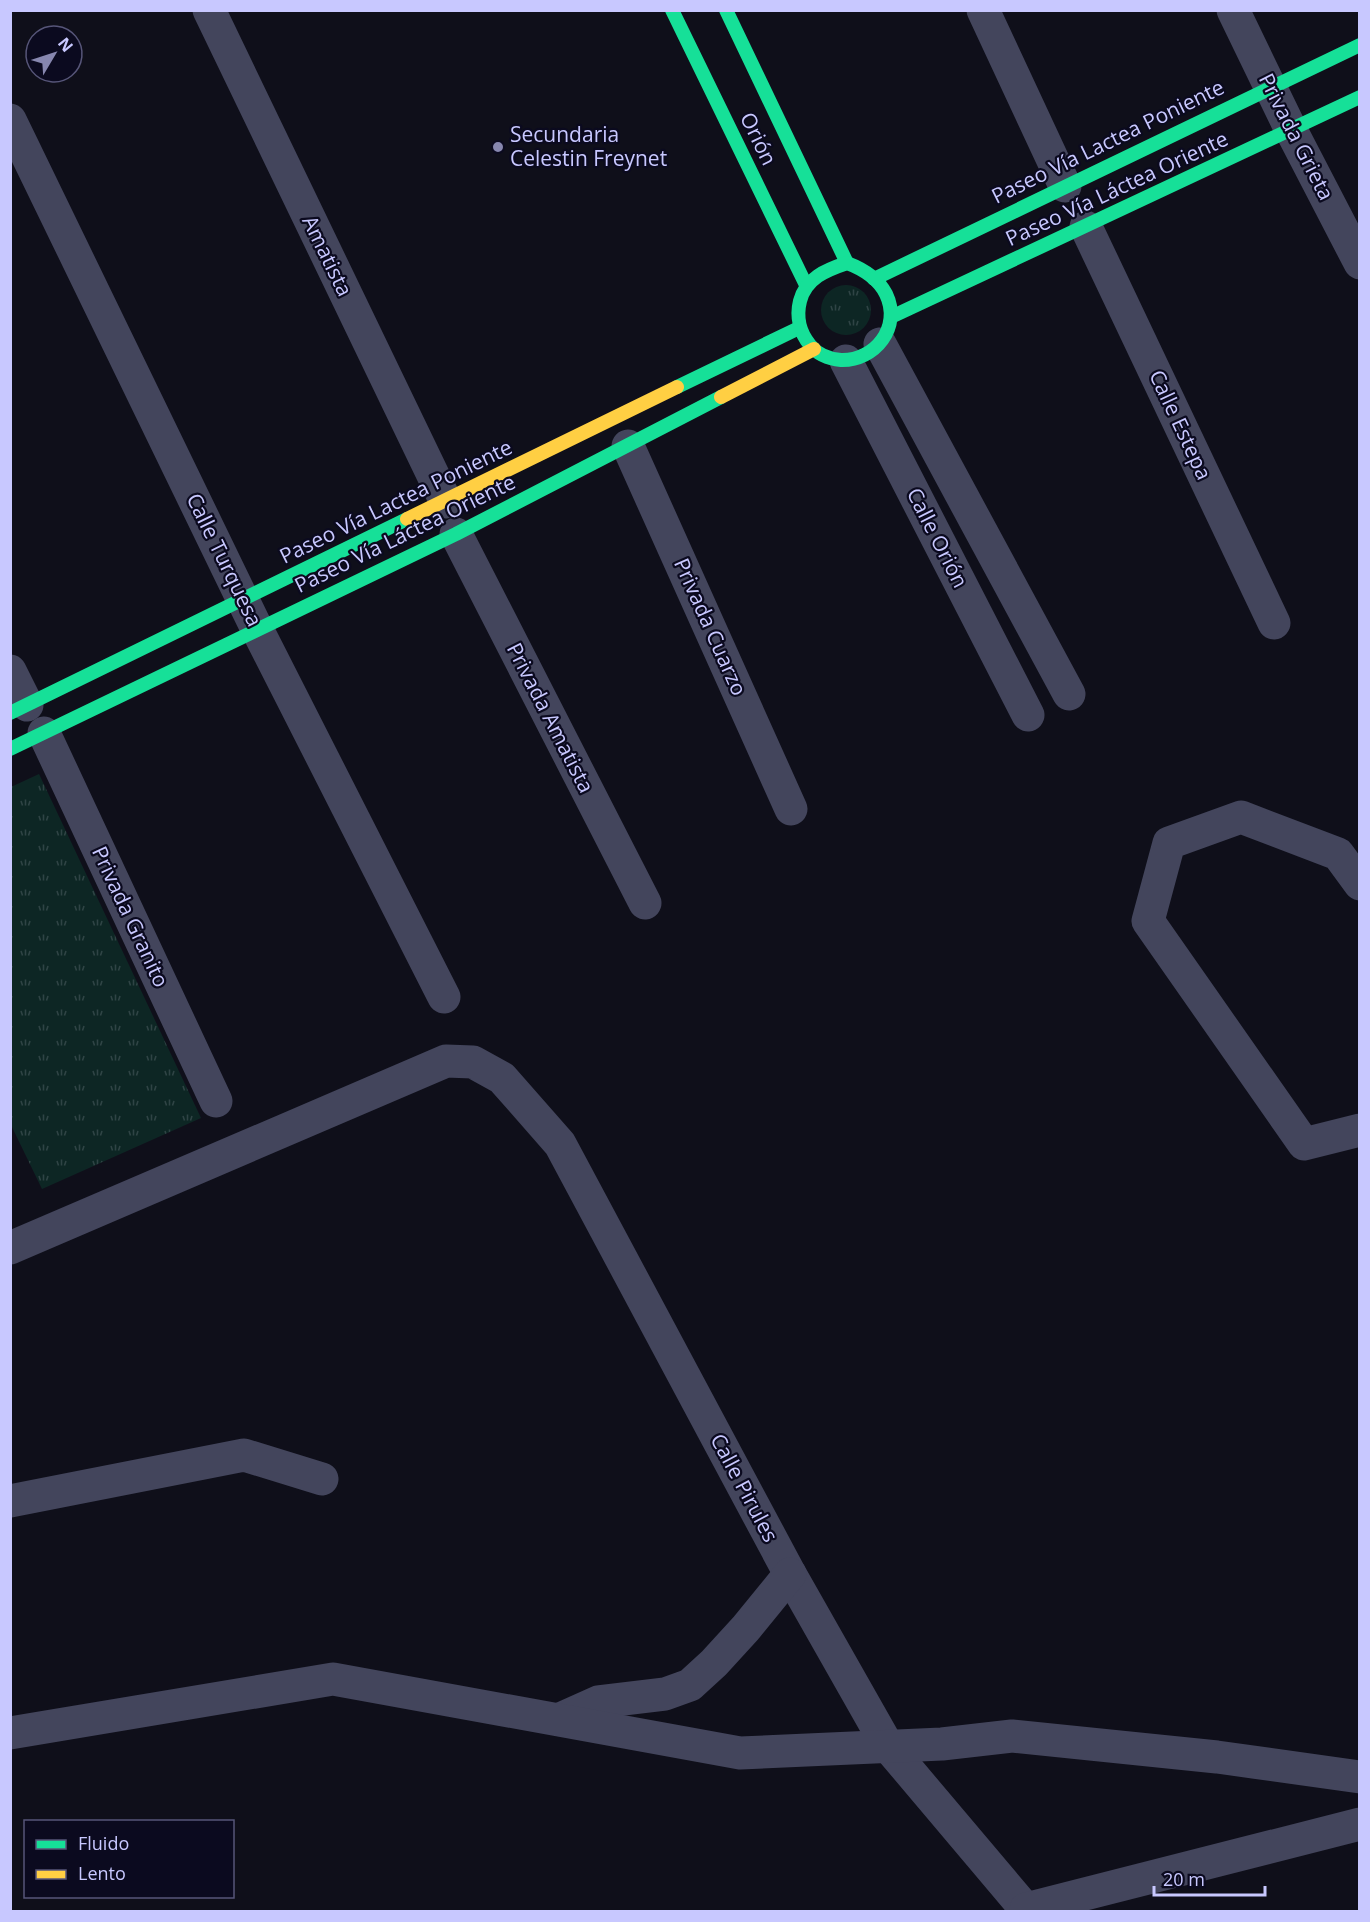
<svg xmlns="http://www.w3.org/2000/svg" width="1370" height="1922" viewBox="0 0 1370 1922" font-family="'Open Sans',sans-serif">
<defs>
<pattern id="grass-tufts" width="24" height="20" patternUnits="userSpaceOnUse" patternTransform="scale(1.5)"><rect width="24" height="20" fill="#0d2624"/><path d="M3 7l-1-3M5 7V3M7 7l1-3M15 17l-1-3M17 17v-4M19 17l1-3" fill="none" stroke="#2f4445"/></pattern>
</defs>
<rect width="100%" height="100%" fill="#0f0f1a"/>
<!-- grass -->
<g fill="url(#grass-tufts)">
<circle cx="846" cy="310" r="25"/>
<path d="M39,774L201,1118L42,1189L11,1125V787Z"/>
</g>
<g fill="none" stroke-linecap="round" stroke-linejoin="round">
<!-- street -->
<g stroke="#43455c" stroke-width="33">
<path d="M209,10L446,502"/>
<path d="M983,10L1065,186"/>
<path d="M1233,10L1291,130L1360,263"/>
<path d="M10,120L257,629L444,997"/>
<path d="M1086,227L1274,623"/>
<path d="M880,344L1069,694"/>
<path d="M846,361L1028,715"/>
<path d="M628,446L791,809"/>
<path d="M456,534L645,903"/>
<path d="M10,671L27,705"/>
<path d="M44,733L216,1101"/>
<path d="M1360,884L1338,854L1241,817L1169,843L1148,921L1304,1144L1360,1130"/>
<path d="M10,1248L446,1061L473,1062L502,1078L560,1144L790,1574L887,1745L1028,1912"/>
<path d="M10,1501L244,1455L322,1479"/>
<path d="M560,1719L598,1702L665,1694L690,1685L714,1663L746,1628L790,1574"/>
<path d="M10,1733L333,1679L740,1753L942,1744L1012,1736L1217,1757L1360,1777"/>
<path d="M1026,1909L1360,1824"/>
</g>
<!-- fast -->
<g stroke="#16e098" stroke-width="14">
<path d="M672,10L806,285"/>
<path d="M726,10L847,263"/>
<path d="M847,263C863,269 878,278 886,294C902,327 875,361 841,360C829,359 818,355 810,345C800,333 796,317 800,301C806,278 826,270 847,263Z"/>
<path d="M874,279L1360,45"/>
<path d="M891,317L1360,97"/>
<path d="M677,387L799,328"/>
<path d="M10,713L407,519"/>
<path d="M10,749L456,534L721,397"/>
</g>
<!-- slow -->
<g stroke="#ffcf43" stroke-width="14">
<path d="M721,397L814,349"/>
<path d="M407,519L677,387"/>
</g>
</g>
<!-- markers -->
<circle fill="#8787af" stroke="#0b0a1f" stroke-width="2" cx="498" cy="147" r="6"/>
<g text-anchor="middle" stroke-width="4.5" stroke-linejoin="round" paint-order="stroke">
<!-- poi labels -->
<g font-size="21" fill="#c8c8ff" stroke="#0b0a1f" text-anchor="start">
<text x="510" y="142">Secundaria<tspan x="510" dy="24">Celestin Freynet</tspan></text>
</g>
<!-- street labels -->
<g font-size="21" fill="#c8c8ff" stroke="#0b0a1f">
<text transform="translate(1296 137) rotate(63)" y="7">Privada Grieta</text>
<text transform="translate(758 139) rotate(64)" y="7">Orión</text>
<text transform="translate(1108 142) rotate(-26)" y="7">Paseo Vía Lactea Poniente</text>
<text transform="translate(1117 189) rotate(-25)" y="7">Paseo Vía Láctea Oriente</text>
<text transform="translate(327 256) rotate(64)" y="7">Amatista</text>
<text transform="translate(1180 425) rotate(65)" y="7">Calle Estepa</text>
<text transform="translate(396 502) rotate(-26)" y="7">Paseo Vía Lactea Poniente</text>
<text transform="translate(405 534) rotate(-26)" y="7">Paseo Vía Láctea Oriente</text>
<text transform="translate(937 538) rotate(63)" y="7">Calle Orión</text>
<text transform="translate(224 560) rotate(64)" y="7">Calle Turquesa</text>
<text transform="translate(710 627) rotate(66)" y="7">Privada Cuarzo</text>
<text transform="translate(550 718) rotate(63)" y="7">Privada Amatista</text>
<text transform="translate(130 917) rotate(65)" y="7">Privada Granito</text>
<text transform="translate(744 1488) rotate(62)" y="7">Calle Pirules</text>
</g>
</g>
<!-- border -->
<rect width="1370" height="1922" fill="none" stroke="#c8c8ff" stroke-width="24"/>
<!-- legend -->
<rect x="24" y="1820" width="210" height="78" fill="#0b0a1f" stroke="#575679" stroke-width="1.5"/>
<rect x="36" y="1840" width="30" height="9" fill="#16e098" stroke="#575679" stroke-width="1.5"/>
<text x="78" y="1850" font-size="18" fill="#c8c8ff">Fluido</text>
<rect x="36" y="1870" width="30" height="9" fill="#ffcf43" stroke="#575679" stroke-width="1.5"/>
<text x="78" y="1880" font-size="18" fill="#c8c8ff">Lento</text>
<!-- north arrow -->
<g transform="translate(54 54) rotate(51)"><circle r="28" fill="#0b0a1f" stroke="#575679" stroke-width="1.5"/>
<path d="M0-4.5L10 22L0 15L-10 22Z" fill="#8787af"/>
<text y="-9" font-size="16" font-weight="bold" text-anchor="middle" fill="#c8c8ff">N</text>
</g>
<!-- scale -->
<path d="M1154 1886v9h111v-9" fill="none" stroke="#c8c8ff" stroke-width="3"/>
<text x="1163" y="1886" font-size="18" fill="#c8c8ff" stroke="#0b0a1f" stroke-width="4.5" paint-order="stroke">20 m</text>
</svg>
